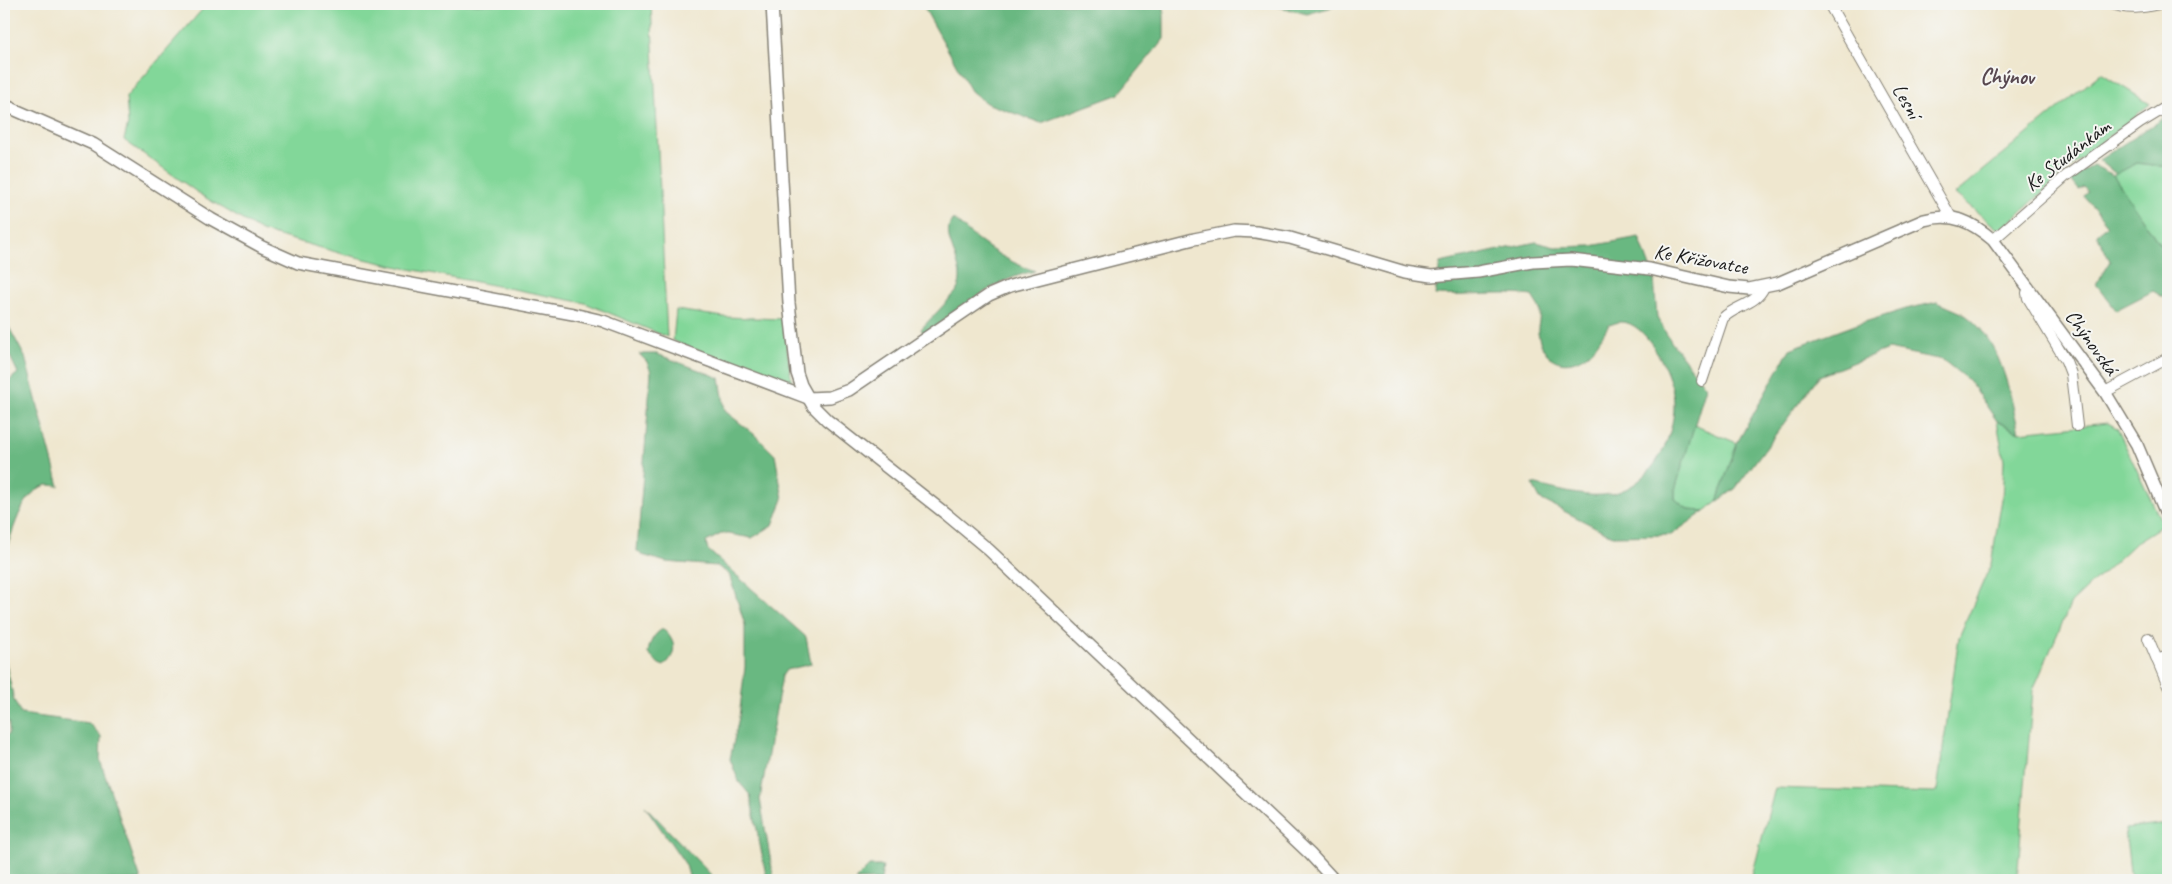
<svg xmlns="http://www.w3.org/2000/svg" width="2172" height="884" viewBox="0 0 2172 884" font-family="Caveat,sans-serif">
<rect width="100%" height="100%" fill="#f6f6f2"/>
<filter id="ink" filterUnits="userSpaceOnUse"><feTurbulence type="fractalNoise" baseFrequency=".02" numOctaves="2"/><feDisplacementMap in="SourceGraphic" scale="10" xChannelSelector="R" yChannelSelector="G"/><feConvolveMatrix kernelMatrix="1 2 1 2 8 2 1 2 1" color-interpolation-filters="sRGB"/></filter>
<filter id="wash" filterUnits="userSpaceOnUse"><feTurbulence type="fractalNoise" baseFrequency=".0096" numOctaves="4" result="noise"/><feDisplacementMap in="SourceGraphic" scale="20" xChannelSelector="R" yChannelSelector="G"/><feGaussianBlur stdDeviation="1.12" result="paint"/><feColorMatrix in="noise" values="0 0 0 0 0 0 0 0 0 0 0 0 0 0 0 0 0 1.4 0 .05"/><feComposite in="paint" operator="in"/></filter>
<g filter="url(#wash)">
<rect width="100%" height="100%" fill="#efe7cf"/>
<!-- green -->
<g fill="#82d799" stroke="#4f7a5a">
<path d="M207,4H651L667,337L585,303L404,268L343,254L261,231L201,195L124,140L128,124L126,97Z"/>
<path d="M2101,73L2150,104L2065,172L2000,231L1955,194Z"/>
<path d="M2137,163L2168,167V257L2113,175Z"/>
<path d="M676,310L724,317L783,319L792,384L673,341Z"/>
<path d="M1997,421L2019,432L2108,423L2117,428L2163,525L2136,542L2071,603L2033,690L2017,880H1751L1775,788L1935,793L1937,790L1959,637L1991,564L2002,499L2004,461Z"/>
<path d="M1694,425L1737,443L1717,502L1705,511H1696L1689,510L1675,499V490Z"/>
<path d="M2168,824V880H2131L2125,829Z"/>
</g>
<!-- forest -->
<g fill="#69b881" stroke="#426a4e">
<path d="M922,4H1164V39L1119,94L1041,123L986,103L971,91Z"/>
<path d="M1268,4H1343L1307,14Z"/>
<path d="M2168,115V167L2137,163L2116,174L2099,160Z"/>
<path d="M2093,165L2113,175L2168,257V300L2153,291L2116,310L2096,284L2110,261L2097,234L2108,225L2084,196L2088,192L2083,187L2079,190L2070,179Z"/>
<path d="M952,220H955C978,242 1004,261 1035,271C991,280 961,310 924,334L921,329L956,292C971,267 938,241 952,220Z"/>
<path d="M1639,237L1654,278L1657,318L1672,343L1706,387L1675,490V499L1689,510L1705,511L1671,535L1613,536L1540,499L1532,484C1556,489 1579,497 1603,495C1648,492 1675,442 1674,402C1674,379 1647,320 1620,322C1617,322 1613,324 1609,325C1603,334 1597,346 1589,353C1566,372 1543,362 1538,333C1537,326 1541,317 1540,310C1539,306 1534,300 1532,296C1500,291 1467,297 1435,295L1440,263L1536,242L1555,247L1591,246Z"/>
<path d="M1937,302C1945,306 1954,309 1962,313C2001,337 2009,391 2019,432L1997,421L1969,381L1943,360L1888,349L1819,376L1735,489L1717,502L1737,443L1790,349L1855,325L1906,309Z"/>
<path d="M4,318L25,357L59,486C55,486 48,484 44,486C20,495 13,534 4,555V385L18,373L4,344Z"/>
<path d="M639,354H657L720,378L725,411L755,435L775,455L783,499L773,525L752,538L723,533L706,542L708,550L806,637L811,664L786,670L782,676L760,799L774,880H767L750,795L739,782L730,759L739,717L745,667V625L729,574L717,566L666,562L642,555L637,551L651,372L647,362Z"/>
<path d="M663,629C676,641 678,653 664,666L659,664L648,654C649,644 653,634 663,629Z"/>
<path d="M4,654L14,700L21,714L89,723L101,736L100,760L141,880H4V736L9,734V723L4,717Z"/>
<path d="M645,806L716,880H690L686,865Z"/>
<path d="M869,866H883L881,880H855Z"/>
</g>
</g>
<g filter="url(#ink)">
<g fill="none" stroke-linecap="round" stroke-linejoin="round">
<defs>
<g id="minor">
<path d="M1829,4L1951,217"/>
<path d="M2112,4C2128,10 2143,8 2159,4"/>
<path d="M1993,240L2066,176L2140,123L2168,106"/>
<path d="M2029,288L2027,293L2028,298L2066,361L2071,374L2077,426"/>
<path d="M1702,381L1723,318C1736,305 1756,305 1764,287"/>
<path d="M2105,392L2168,358"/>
<path d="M2148,638L2168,686"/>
<path d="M2157,660L2168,656"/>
</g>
<g id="tertiary">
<path d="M772,4L789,303L797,373L801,385L813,406L827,420L946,514L989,550L1310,854L1334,880"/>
<path d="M4,105L93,144L211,219L262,247L298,263L573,314L603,321L808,398L830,397L849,390L989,295L1010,286L1194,239L1234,231L1256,232L1290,238L1405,272L1431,276L1478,272L1533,262L1571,260L1650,269L1729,287L1749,289L1778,283L1924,220C1953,212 1972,222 1993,240L2105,392L2137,445L2168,518"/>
</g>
</defs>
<!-- minor casing -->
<use href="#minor" stroke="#868276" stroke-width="12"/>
<!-- tertiary casing -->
<use href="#tertiary" stroke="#868276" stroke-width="14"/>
<!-- minor -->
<use href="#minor" stroke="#fff" stroke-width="10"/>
<!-- tertiary -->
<use href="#tertiary" stroke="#fff" stroke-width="11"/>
</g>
</g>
<g text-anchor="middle" stroke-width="4" stroke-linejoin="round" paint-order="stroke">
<!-- street labels -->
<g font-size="21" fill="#1c1c1c" stroke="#f6f6f2">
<text transform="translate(1907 101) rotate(60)" y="7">Lesní</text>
<text transform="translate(2067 155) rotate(-38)" y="7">Ke Studánkám</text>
<text transform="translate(1701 259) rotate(10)" y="7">Ke Křižovatce</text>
<text transform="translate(2092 342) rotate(54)" y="7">Chýnovská</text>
</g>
<!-- neighbourhood labels -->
<g font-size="22" font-weight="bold" fill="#584850" stroke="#f6f6f2">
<text x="2007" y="84">Chýnov</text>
</g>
</g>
<!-- margin -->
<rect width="2172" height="884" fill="none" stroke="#f6f6f2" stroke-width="20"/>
</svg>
